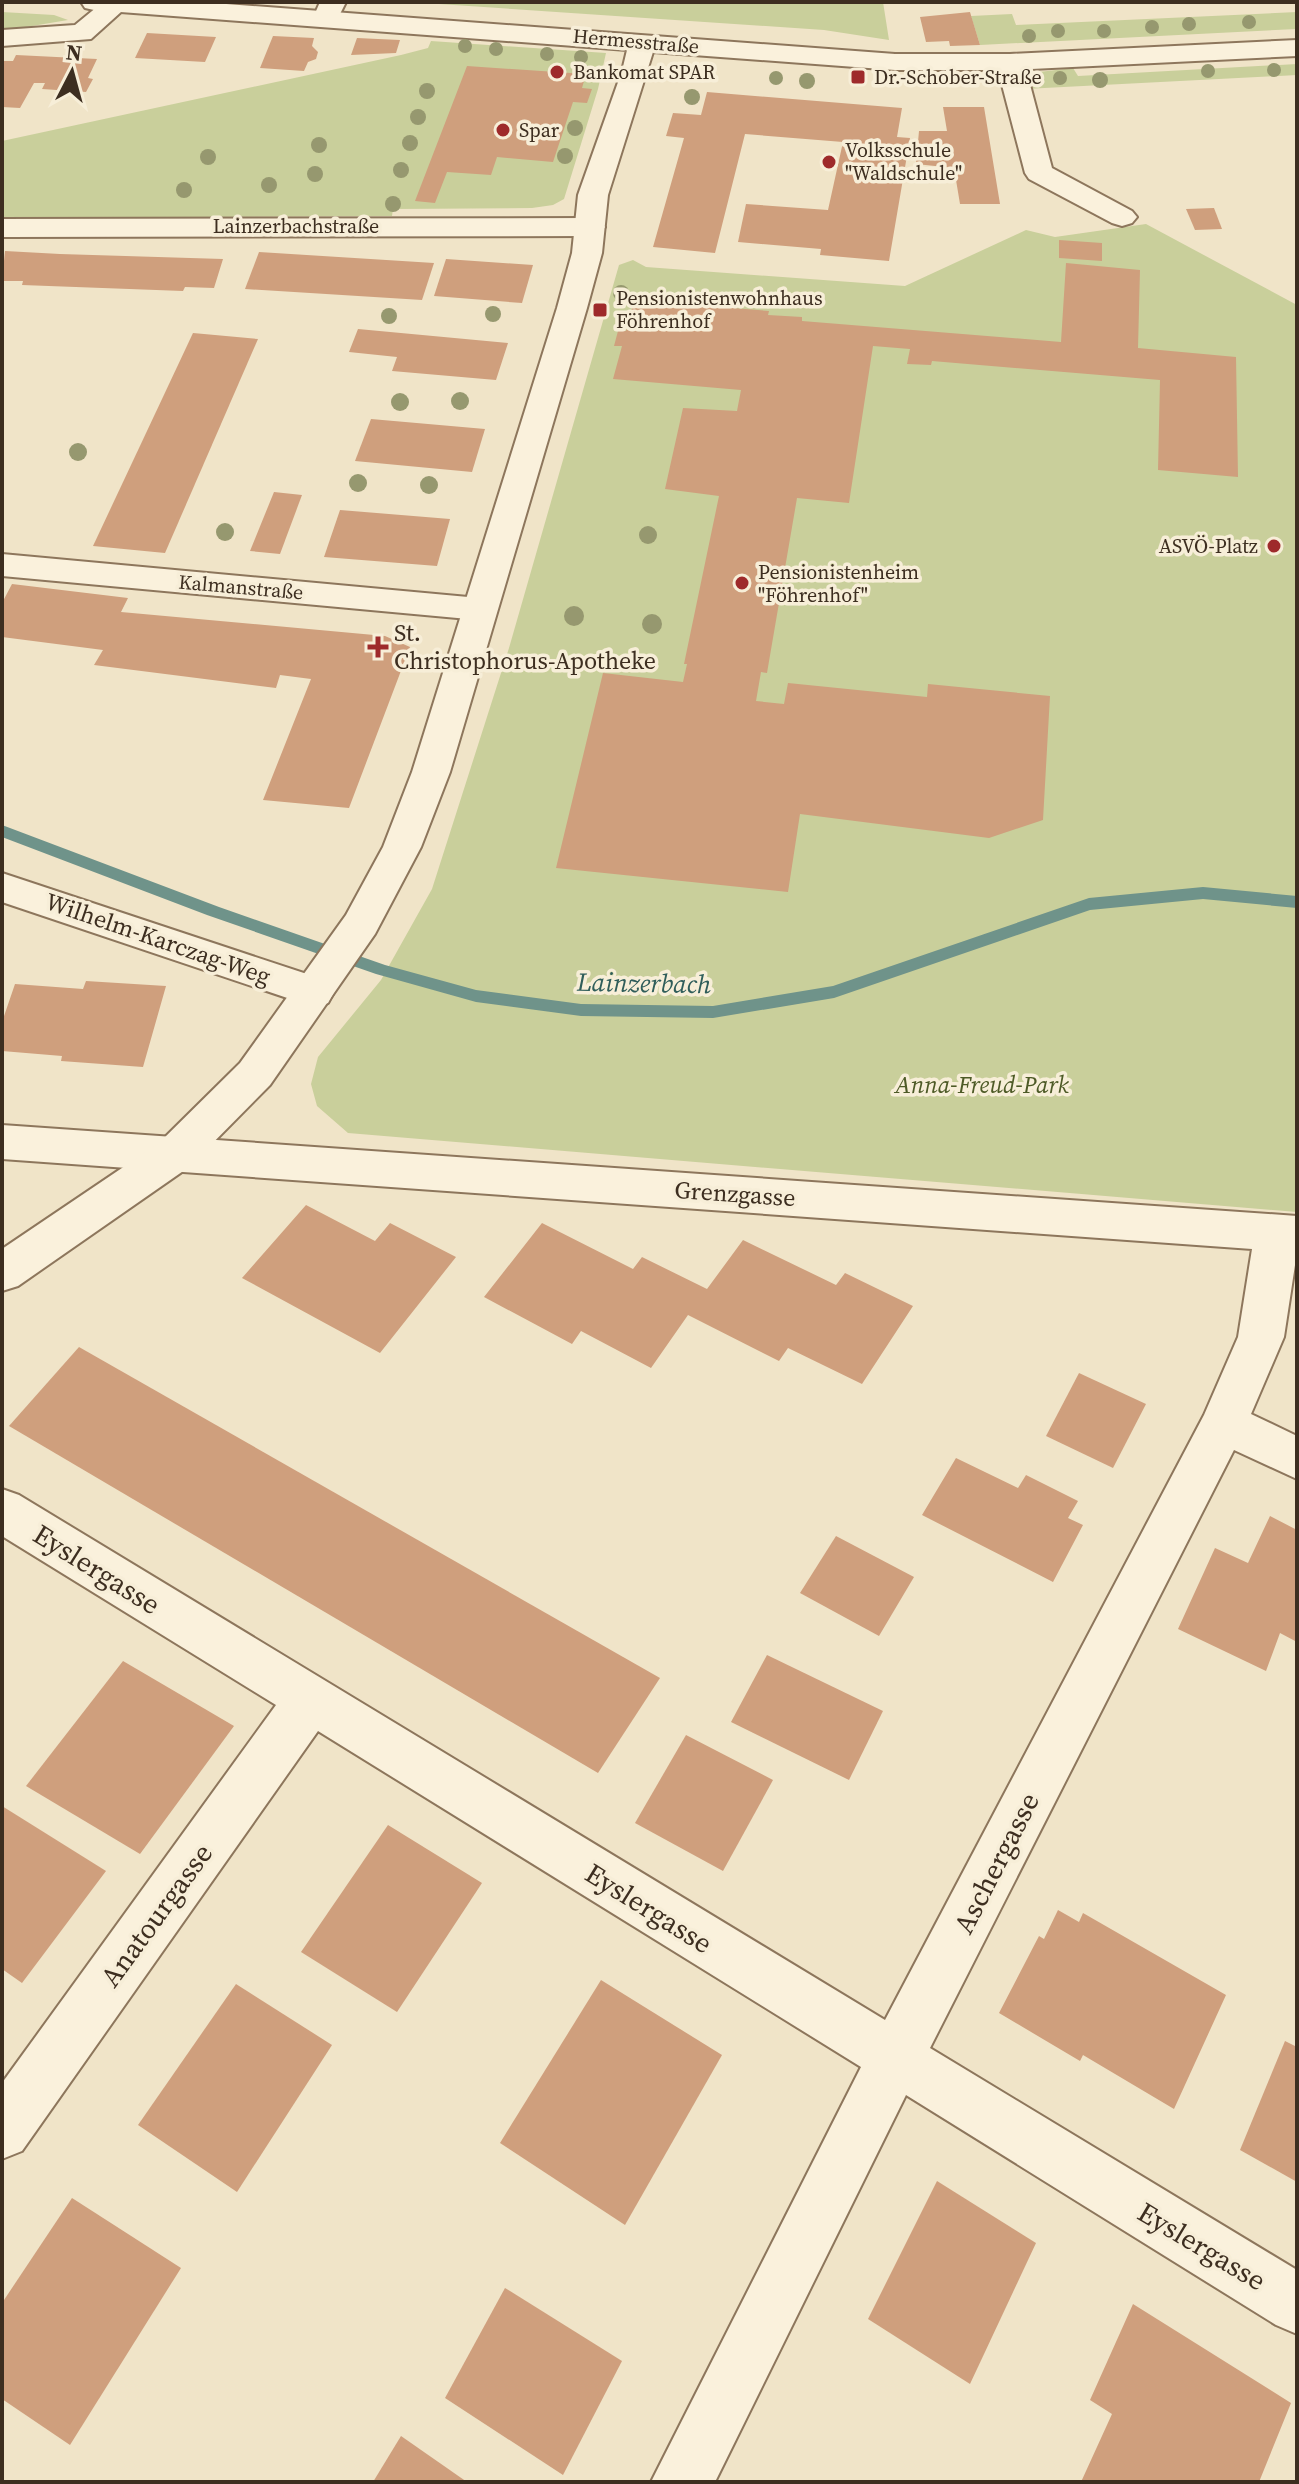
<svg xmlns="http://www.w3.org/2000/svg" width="1299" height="2484" viewBox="0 0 1299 2484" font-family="'Source Serif 4',serif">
<rect width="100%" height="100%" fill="#f0e4c8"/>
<!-- green -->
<g fill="#c9cf9b">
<path d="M409,2H883L889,40L824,30Z"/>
<path d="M2,12L54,15L68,20L2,31Z"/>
<path d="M1297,12V29L980,45L971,16L1012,14L1016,25Z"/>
<path d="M431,41L606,53L598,89L564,199L553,205L532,208L393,209L392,216L2,218V141L401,55L428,48Z"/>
<path d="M1297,64V75L1025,89L1022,74L1073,68L1078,76Z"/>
<path d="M1146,224L1297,305V1212L348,1133L317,1106L311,1084L318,1057L381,980L432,889L509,648L619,265L633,260L646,267L905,286L1026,230L1055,237Z"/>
</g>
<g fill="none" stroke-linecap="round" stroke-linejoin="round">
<!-- stream -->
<path fill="#6f938a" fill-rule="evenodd" d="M2,825L219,907L385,965L476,990L581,1004L713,1006L833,986L1089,898L1203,887L1297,896V908L1203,899L1090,910L834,998L713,1018L581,1016L476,1002L376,974L207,915L2,837Z"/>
</g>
<!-- building -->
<g fill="#cf9f7d">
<path d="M970,12L980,45L950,46L949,41L926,42L920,17Z"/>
<path d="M147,33L216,37L205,62L135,58Z"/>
<path d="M273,36L314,38L312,46L318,52L316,59L308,62L304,71L260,68Z"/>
<path d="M357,38L378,39L400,40L396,53L351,55Z"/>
<path d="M16,55L97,59L88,78L93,79L86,92L42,89L45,83H34L20,108L2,107V61H13Z"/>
<path d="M467,66L586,74L582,88L592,89L587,103L573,102L553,162L497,157L491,175L447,172L435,203L415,201Z"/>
<path d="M707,92L902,108L897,137L910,138L889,261L820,255L821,249L738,242L746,204L828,210L843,142L745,134L715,253L653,247L684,138L666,136L673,113L701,115Z"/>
<path d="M943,107H984L1000,204H960L954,168L916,164L919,131H947Z"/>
<path d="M1214,208L1222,229L1195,230L1186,209Z"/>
<path d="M1059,240L1102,243V261L1059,258Z"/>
<path d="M5,251L60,254L223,259L214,288L185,287L183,291L22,285L23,281H2Z"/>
<path d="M259,252L434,263L422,300L245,289Z"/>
<path d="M446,259L533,265L522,303L434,296Z"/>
<path d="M1066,263L1140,270L1138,348L1236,357L1238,477L1158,470L1160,380L932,361L931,365L907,364L910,349L873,346L849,503L797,498L767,673L761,672L756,701L784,704L788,683L927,697L928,684L1050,696L1043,820L989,838L800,814L788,892L556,868L603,673L683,682L687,664H684L719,496L665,489L683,408L737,411L741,390L613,379L622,346H614L618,331H626L634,300L769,311L768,315L802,317V321L1061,342Z"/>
<path d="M358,329L508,343L496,380L392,371L397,357L349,352Z"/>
<path d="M193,333L258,339L165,553L93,546Z"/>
<path d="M371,419L485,429L472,472L355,461Z"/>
<path d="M274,492L302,495L280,554L250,551Z"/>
<path d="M340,510L450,519L437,566L324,557Z"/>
<path d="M12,584L128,598L121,612L385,636L410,647L349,808L263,800L311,679L280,675L276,688L94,665L103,650L2,637V603Z"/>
<path d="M86,981L166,986L143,1067L61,1061L62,1056L2,1051V1022L15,984L83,989Z"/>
<path d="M306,1205L375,1241L390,1223L456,1257L380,1353L242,1278Z"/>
<path d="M542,1223L633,1269L642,1257L707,1289L743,1240L836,1285L845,1273L913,1306L862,1384L788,1348L779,1361L688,1315L651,1368L581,1331L572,1344L484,1297Z"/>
<path d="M79,1347L660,1678L598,1773L9,1426Z"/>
<path d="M1079,1373L1146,1404L1113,1468L1046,1436Z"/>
<path d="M956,1458L1018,1488L1026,1475L1078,1501L1068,1518L1083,1525L1053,1582L922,1515Z"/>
<path d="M1270,1516L1297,1530V1642L1280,1633L1266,1671L1178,1629L1215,1548L1248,1563Z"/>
<path d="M836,1536L914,1577L879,1636L800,1593Z"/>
<path d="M767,1655L883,1711L849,1780L731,1722Z"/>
<path d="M123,1661L234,1726L140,1854L26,1786Z"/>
<path d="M686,1735L773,1780L723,1871L635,1823Z"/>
<path d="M2,1806L106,1871L22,1983L2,1969Z"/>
<path d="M388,1825L482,1883L397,2012L301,1952Z"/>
<path d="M1058,1910L1079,1922L1083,1913L1226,1995L1174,2109L1083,2055L1080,2061L999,2013L1039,1936L1044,1939Z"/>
<path d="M601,1980L722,2055L625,2225L500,2143Z"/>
<path d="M236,1984L332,2045L237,2192L138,2125Z"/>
<path d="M1285,2041L1297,2047V2182L1240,2150Z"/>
<path d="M937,2181L1036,2243L970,2384L868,2319Z"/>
<path d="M72,2198L181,2268L70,2445L2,2399V2303Z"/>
<path d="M505,2288L622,2361L563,2475L445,2398Z"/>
<path d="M1133,2304L1291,2403L1259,2482H1081L1112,2414L1090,2400Z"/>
<path d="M401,2436L467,2482H373Z"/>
</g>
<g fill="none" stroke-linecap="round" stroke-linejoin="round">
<defs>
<g id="minor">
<path d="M103,2L131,3L91,39L2,46V30L75,25Z"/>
<path d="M320,2H346L335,24H317L313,18Z"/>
<path d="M1010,54L1020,56L1024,62L1052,168L1132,211L1137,217L1132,223L1122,226L1112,223L1029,179L1025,173L996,62L1000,56Z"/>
<path d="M590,218L600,221L605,227L600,233L590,236L2,237V219Z"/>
<path d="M2,554L479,598L491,601L497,609L491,617L479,620L2,576Z"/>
<path d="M2,873L328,981L334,992L328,1003L314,1007L2,902Z"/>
<path d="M2,1125L1297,1216V1252L1284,1337L1251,1414L1297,1436V1479L1234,1450L930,2048L1297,2270V2334L1276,2325L906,2095L715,2482H651L861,2067L318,1731L22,2151L2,2159V2083L276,1705L2,1536V1489L19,1495L885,2020L1204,1415L1238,1337L1252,1249L2,1159Z"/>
</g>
<path id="tertiary" d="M81,2H200L895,54H1010L1297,40V56L1010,70H895L653,52L608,195L602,253L587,308L450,772L421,847L375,934L270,1085L189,1167L18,1286L2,1291V1249L159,1143L240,1063L346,915L383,847L412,772L557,308L572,253L578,195L622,71L627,50L94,10L85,8Z"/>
</defs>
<!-- minor casing -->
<use href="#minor" stroke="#8d765c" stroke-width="4"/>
<!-- tertiary casing -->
<use href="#tertiary" stroke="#8d765c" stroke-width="4"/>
<!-- minor -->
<use href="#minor" fill="#faf1dc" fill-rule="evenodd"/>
<!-- tertiary -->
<use href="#tertiary" fill="#faf1dc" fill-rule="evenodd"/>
</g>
<!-- trees -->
<g fill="#96986f">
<circle cx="1249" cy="22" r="7"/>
<circle cx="1189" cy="24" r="7"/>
<circle cx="1152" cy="27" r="7"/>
<circle cx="1058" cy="31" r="7"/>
<circle cx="1104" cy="31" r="7"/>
<circle cx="1029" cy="36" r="7"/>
<circle cx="465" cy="46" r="7"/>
<circle cx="496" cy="49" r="7"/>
<circle cx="547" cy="54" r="7"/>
<circle cx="581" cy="57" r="7"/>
<circle cx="1274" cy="70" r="7"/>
<circle cx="1208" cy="71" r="7"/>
<circle cx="776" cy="78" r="7"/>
<circle cx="1060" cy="78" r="7"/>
<circle cx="1100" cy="80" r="8"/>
<circle cx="807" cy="81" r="8"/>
<circle cx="427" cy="91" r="8"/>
<circle cx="692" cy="97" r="8"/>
<circle cx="418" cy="117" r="8"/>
<circle cx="575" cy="128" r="8"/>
<circle cx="410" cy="143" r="8"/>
<circle cx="319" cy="145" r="8"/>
<circle cx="565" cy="156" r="8"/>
<circle cx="208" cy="157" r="8"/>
<circle cx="401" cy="170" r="8"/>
<circle cx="315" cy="174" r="8"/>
<circle cx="269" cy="185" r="8"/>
<circle cx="184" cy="190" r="8"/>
<circle cx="393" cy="204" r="8"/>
<circle cx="621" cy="293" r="8"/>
<circle cx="493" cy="314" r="8"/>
<circle cx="389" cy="316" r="8"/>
<circle cx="460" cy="401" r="9"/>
<circle cx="400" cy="402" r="9"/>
<circle cx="78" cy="452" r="9"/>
<circle cx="358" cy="483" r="9"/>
<circle cx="429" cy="485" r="9"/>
<circle cx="225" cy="532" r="9"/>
<circle cx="648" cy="535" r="9"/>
<circle cx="574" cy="616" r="10"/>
<circle cx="652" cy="624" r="10"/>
</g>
<!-- markers -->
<g fill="#9e2a2b" stroke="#f7eed8" stroke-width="3">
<circle cx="557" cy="72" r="8"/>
<rect x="850" y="69" width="16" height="16" rx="4"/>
<circle cx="503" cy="130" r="8"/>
<circle cx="829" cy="162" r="8"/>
<rect x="592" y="302" width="16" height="16" rx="4"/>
<circle cx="1274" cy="546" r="8"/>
<circle cx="742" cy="583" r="8"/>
<path d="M374 635h8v8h8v8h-8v8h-8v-8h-8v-8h8z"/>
</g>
<g text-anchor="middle" stroke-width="7" stroke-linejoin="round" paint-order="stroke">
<!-- far-street labels -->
<g font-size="20" fill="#3d2e20" stroke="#f7eed8">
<text transform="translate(636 41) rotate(5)" y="7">Hermesstraße</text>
<text x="296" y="233">Lainzerbachstraße</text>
<text transform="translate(241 587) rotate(5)" y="7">Kalmanstraße</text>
</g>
<!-- far-poi labels -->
<g font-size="20" fill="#3d2e20" stroke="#f7eed8" text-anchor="start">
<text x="573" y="79">Bankomat SPAR</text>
<text x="874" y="84">Dr.-Schober-Straße</text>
<text x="519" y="137">Spar</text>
<text x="845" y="157">Volksschule<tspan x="845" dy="23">"Waldschule"</tspan></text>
<text x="616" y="305">Pensionistenwohnhaus<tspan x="616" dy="23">Föhrenhof</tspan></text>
<text x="1258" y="553" text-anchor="end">ASVÖ-Platz</text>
<text x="758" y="579">Pensionistenheim<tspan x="758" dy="23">"Föhrenhof"</tspan></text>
</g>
<!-- poi labels -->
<g font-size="24" fill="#3d2e20" stroke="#f7eed8" text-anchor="start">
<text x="394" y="641">St.<tspan x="394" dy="28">Christophorus-Apotheke</tspan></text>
</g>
<!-- street labels -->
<g font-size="24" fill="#3d2e20" stroke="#f7eed8">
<text transform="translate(158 939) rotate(19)" y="8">Wilhelm-Karczag-Weg</text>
<text transform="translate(735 1194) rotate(4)" y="8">Grenzgasse</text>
</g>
<!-- park labels -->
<g font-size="24" font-style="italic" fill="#4d5a26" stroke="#f7eed8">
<text x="982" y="1093">Anna-Freud-Park</text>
</g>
<!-- water labels -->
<g font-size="26" font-style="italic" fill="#2f5d5a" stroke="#f7eed8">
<text transform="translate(644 983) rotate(1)" y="9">Lainzerbach</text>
</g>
<!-- near-street labels -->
<g font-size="28" fill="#3d2e20" stroke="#f7eed8">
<text transform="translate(97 1569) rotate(32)" y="10">Eyslergasse</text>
<text transform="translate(996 1863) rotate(-63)" y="10">Aschergasse</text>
<text transform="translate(649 1908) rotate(32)" y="10">Eyslergasse</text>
<text transform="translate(156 1915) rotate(-54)" y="10">Anatourgasse</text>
<text transform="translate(1202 2246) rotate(31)" y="10">Eyslergasse</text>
</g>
</g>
<!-- border -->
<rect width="1299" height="2484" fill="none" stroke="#3d2e20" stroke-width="8"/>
<!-- north arrow -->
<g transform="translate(72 72) rotate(6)" stroke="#f7eed8" stroke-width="6" paint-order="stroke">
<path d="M0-6L14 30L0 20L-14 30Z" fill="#3d2e20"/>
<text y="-12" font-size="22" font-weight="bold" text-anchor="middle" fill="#3d2e20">N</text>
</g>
</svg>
